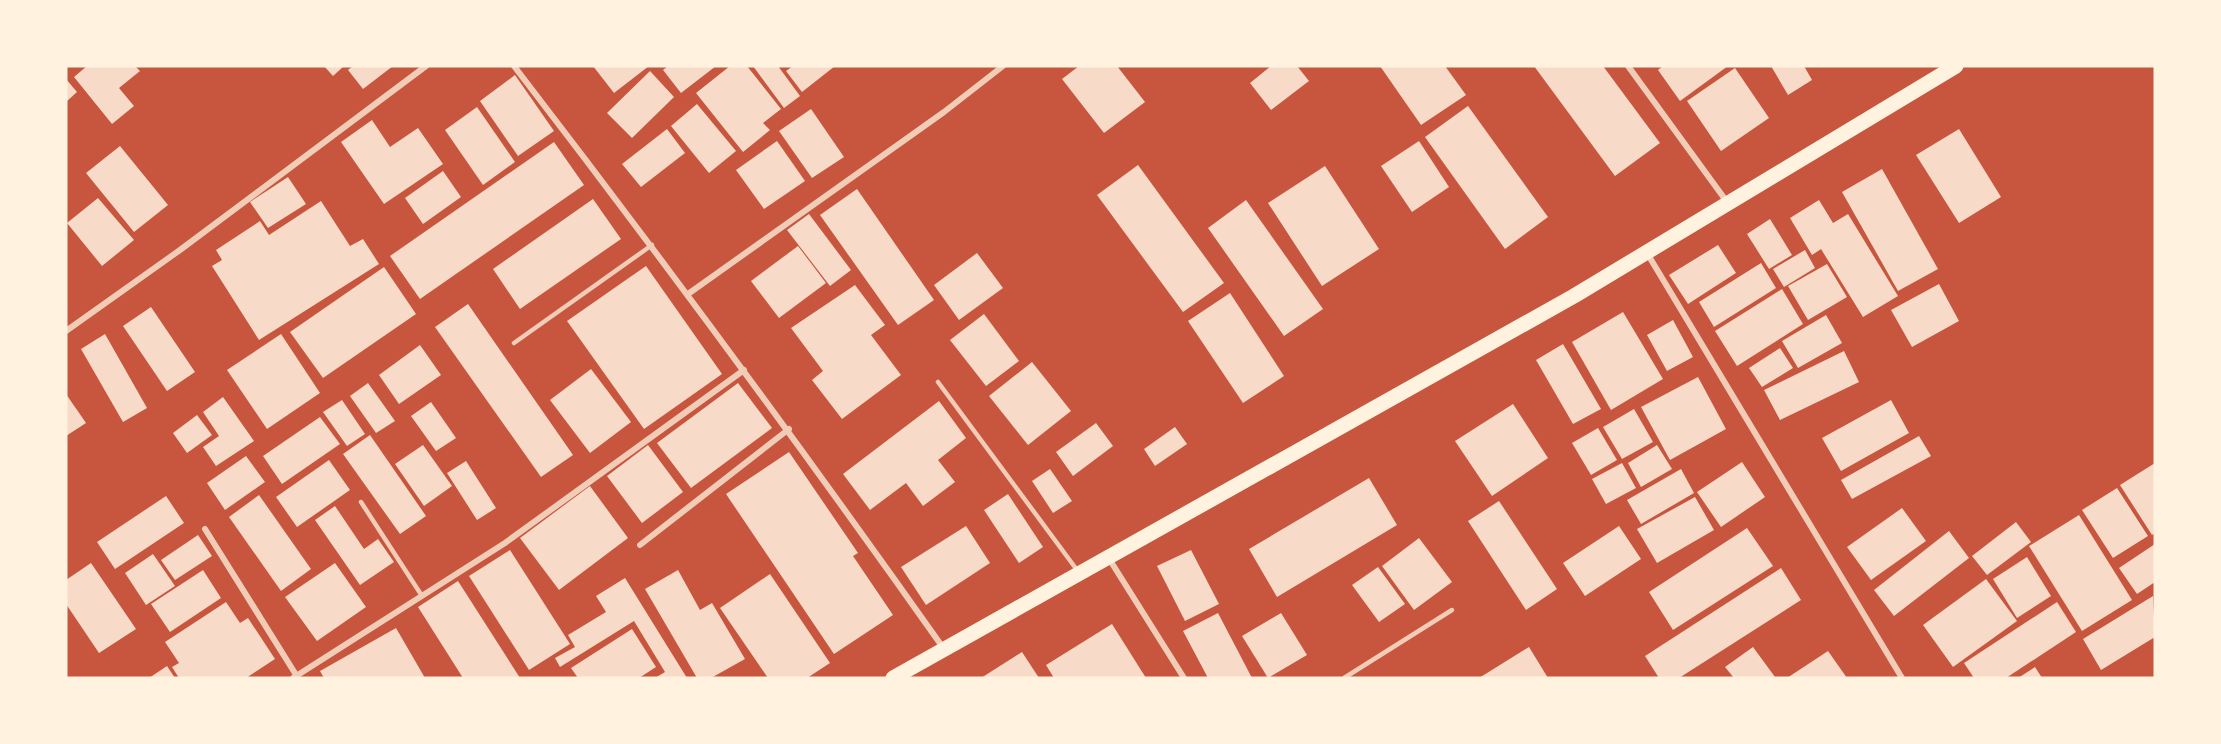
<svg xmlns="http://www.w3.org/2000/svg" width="2221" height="744" viewBox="0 0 2221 744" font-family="'IBM Plex Sans',sans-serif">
<rect width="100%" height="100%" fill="#c8553d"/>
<!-- building -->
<g fill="#f7dbc8">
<path d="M87,66H135L140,71L119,88L134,106L112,124L74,77Z"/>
<path d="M324,66H344L333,76Z"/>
<path d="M353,66H393L363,89L348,70Z"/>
<path d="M593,66H649L614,93Z"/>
<path d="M668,66H716L681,93L663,70Z"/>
<path d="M730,66H747L781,109L763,123L770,130L743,152L696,93Z"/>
<path d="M753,66H778L800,96L784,108Z"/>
<path d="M793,66H835L802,92L786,71Z"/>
<path d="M1079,66H1117L1145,102L1104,133L1062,79Z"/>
<path d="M1271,66H1297L1309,81L1271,110L1250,83Z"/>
<path d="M1380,66H1445L1466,95L1421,125Z"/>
<path d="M1534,66H1603L1660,143L1615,176Z"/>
<path d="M1663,66H1728L1680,101L1658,70Z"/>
<path d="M1771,66H1804L1812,80L1788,95Z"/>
<path d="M1735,68L1769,118L1721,151L1687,101Z"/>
<path d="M650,71L674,97L632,138L607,113Z"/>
<path d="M515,75L554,131L518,156L480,101Z"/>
<path d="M66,79L77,92L66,102Z"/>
<path d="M697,104L736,151L709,173L671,126Z"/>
<path d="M1468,106L1548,217L1505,249L1425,137Z"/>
<path d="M477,107L515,162L483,185L445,130Z"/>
<path d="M811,109L844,157L812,178L779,131Z"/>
<path d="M372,120L390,147L418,128L443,164L384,204L341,142Z"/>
<path d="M667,129L685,153L641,187L622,164Z"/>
<path d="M1959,129L2001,197L1959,223L1916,155Z"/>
<path d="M777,141L805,181L764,209L736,170Z"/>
<path d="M1419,141L1449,187L1412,212L1381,166Z"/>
<path d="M554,142L584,185L420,299L390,256Z"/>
<path d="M120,146L168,205L134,232L86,173Z"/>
<path d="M1138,165L1224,283L1183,312L1097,195Z"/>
<path d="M1325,166L1379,249L1322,286L1268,203Z"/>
<path d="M1882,169L1938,269L1898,291L1842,192Z"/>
<path d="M443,171L461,197L423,224L405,198Z"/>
<path d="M288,177L306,204L268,228L250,202Z"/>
<path d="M857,189L934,300L898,325L820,215Z"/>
<path d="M98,198L134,240L102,266L67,223Z"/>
<path d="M593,199L621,239L520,309L493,269Z"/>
<path d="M1246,200L1323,309L1284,336L1208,228Z"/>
<path d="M1819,200L1833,223L1848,214L1898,296L1863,317L1821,249L1812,255L1790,218Z"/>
<path d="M321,201L350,246L363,239L379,264L259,340L212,266L222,260L216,250L260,221L269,235Z"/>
<path d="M809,214L851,270L830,286L787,230Z"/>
<path d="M1770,219L1792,255L1769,269L1747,234Z"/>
<path d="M1718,245L1736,273L1688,304L1669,275Z"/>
<path d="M798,246L826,283L779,318L751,281Z"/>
<path d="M1805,250L1815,268L1784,287L1773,269Z"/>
<path d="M977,253L1003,288L959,320L934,285Z"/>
<path d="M1761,263L1776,288L1714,327L1699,302Z"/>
<path d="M1827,264L1847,297L1808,320L1788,286Z"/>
<path d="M646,266L722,374L644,429L567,321Z"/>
<path d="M384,267L416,314L323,378L290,332Z"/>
<path d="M1939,284L1959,321L1912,347L1891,310Z"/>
<path d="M855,285L885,325L871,335L901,375L842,419L812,380L823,371L791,328Z"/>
<path d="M1782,289L1803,324L1737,366L1715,331Z"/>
<path d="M1230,293L1284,376L1243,403L1188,321Z"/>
<path d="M468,304L573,455L541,477L435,327Z"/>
<path d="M151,307L195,372L167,391L123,326Z"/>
<path d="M1623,312L1663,379L1611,410L1572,342Z"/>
<path d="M984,314L1019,361L986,386L950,340Z"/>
<path d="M1826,315L1842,343L1798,368L1782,341Z"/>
<path d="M1673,320L1693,357L1667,371L1647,335Z"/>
<path d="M105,334L147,408L123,422L81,349Z"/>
<path d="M281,334L320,393L267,429L227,370Z"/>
<path d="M1563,344L1601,409L1573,424L1536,360Z"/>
<path d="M420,345L441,375L399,404L379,375Z"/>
<path d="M1780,348L1793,368L1762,387L1749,368Z"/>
<path d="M1844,351L1859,382L1780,420L1764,390Z"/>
<path d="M1032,362L1071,411L1028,445L989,396Z"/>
<path d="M591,369L631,422L590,453L550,400Z"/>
<path d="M1698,377L1726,429L1670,460L1641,407Z"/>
<path d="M368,383L395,421L376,433L350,396Z"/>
<path d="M738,383L772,428L691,488L657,443Z"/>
<path d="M66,394L86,423L66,436Z"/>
<path d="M223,397L254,441L216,466L203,447L219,436L203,412Z"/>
<path d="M342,400L365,434L347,446L323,412Z"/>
<path d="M1891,400L1909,433L1841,471L1822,438Z"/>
<path d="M939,401L966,438L938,460L955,482L923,506L906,483L870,510L843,474Z"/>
<path d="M431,402L456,438L436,451L411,416Z"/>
<path d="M1513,404L1548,458L1492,496L1455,441Z"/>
<path d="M1634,409L1653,442L1622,459L1603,427Z"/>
<path d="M197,415L212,435L187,453L173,433Z"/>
<path d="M320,417L340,444L282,484L263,456Z"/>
<path d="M1096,423L1113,446L1073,476L1056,452Z"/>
<path d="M1175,427L1187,444L1155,466L1144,449Z"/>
<path d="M1598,428L1617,460L1591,475L1572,443Z"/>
<path d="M370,435L426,516L400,534L343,454Z"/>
<path d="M1919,436L1931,456L1852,499L1841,480Z"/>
<path d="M423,445L452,486L424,506L395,464Z"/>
<path d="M648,445L683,492L642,523L607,476Z"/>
<path d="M1657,445L1672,469L1641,487L1628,463Z"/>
<path d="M789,452L858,553L853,556L893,615L834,654L726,494Z"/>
<path d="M246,456L265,482L225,510L207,483Z"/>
<path d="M329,460L350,490L297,527L276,497Z"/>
<path d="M466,461L496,508L477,520L447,473Z"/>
<path d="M1742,462L1765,497L1721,527L1697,492Z"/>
<path d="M1622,463L1636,488L1606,504L1592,479Z"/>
<path d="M2155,463V533L2152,535L2120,485Z"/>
<path d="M1050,469L1072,501L1053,513L1032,481Z"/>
<path d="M1681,469L1694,493L1641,524L1627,500Z"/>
<path d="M1369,478L1397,525L1277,597L1249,549Z"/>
<path d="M590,486L628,538L559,590L520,538Z"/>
<path d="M2117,488L2148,536L2113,558L2082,510Z"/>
<path d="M1008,494L1043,547L1019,563L984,510Z"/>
<path d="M259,495L311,569L281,591L229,517Z"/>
<path d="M166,496L184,523L115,569L97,542Z"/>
<path d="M1695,497L1714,530L1657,563L1637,529Z"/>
<path d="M1499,501L1557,589L1526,610L1468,521Z"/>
<path d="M335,506L364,549L378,539L394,562L360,585L315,520Z"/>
<path d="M1902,508L1926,541L1871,580L1847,547Z"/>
<path d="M2079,515L2132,600L2082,631L2029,546Z"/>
<path d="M2016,522L2031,542L1987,575L1972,556Z"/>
<path d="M966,526L990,563L926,605L901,567Z"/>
<path d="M1619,526L1641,559L1585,596L1563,563Z"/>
<path d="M1747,528L1773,566L1673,630L1649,592Z"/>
<path d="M1949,531L1969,558L1894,616L1874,590Z"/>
<path d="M198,535L212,556L175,580L161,560Z"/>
<path d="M1419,538L1452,582L1414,610L1382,566Z"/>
<path d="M2155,544V582L2137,594L2119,568Z"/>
<path d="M510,550L570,644L529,670L469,576Z"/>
<path d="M1191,550L1219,604L1185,621L1157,566Z"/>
<path d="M153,554L175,586L146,605L125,573Z"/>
<path d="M2027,557L2051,596L2017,618L1993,579Z"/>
<path d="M91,563L136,629L99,653L66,604V580Z"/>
<path d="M335,563L366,607L317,641L285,597Z"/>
<path d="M1378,567L1405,604L1379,622L1352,585Z"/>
<path d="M1781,568L1801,600L1679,678H1659L1645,656Z"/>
<path d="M203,570L221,598L170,632L151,604Z"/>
<path d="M678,570L700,610L712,603L745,659L711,678H697L645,589Z"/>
<path d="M770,574L830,663L807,678H768L720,608Z"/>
<path d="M625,578L687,678H655L665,672L634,621L560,667L555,658L575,647L568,635L606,612L596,596Z"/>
<path d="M1986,579L2017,621L1953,667L1923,625Z"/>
<path d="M458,581L520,678H463L418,607Z"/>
<path d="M2153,596L2155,637L2101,670L2083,639Z"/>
<path d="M226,602L240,623L248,618L275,659L246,678H179L172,667L179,663L165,642Z"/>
<path d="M2057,602L2076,632L2006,678H1974L1964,663Z"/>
<path d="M1218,613L1252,678H1208L1183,631Z"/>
<path d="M1281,613L1307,655L1268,678L1242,636Z"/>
<path d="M1112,624L1146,678H1054L1046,665Z"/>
<path d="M396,628L425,678H324L320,671Z"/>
<path d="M632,629L656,667L639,678H578L571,668Z"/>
<path d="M1529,647L1548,678H1479Z"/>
<path d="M1753,647L1775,677L1773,678H1734L1725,667Z"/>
<path d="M1828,651L1847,678H1787Z"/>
<path d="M1022,652L1039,678H981Z"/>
<path d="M167,666L175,678H149Z"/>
<path d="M2035,667L2042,678H2018Z"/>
</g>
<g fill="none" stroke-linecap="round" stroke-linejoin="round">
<!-- service -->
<g stroke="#f1ccb7" stroke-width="4.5">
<path d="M514,343L652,245"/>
<path d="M938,382L1077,570"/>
<path d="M361,502L422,596"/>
<path d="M1344,678L1452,610"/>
</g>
<!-- minor -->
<g stroke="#f1ccb7" stroke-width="6">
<path d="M514,66C661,257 804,451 944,649"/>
<path d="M1628,66L1727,202"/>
<path d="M1647,253L1902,678"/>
<path d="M688,294L944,112L1003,66"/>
<path d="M66,331L180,250L426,66"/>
<path d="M205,529L298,678"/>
<path d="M640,545L789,429"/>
<path d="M1108,557L1184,678"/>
<path d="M293,678L505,543L744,370"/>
</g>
<!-- primary -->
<path stroke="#fff3e0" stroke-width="15" d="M893,678L1574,296L1956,66"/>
</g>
<!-- border -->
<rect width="2221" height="744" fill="none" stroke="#fff3e0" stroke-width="135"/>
</svg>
